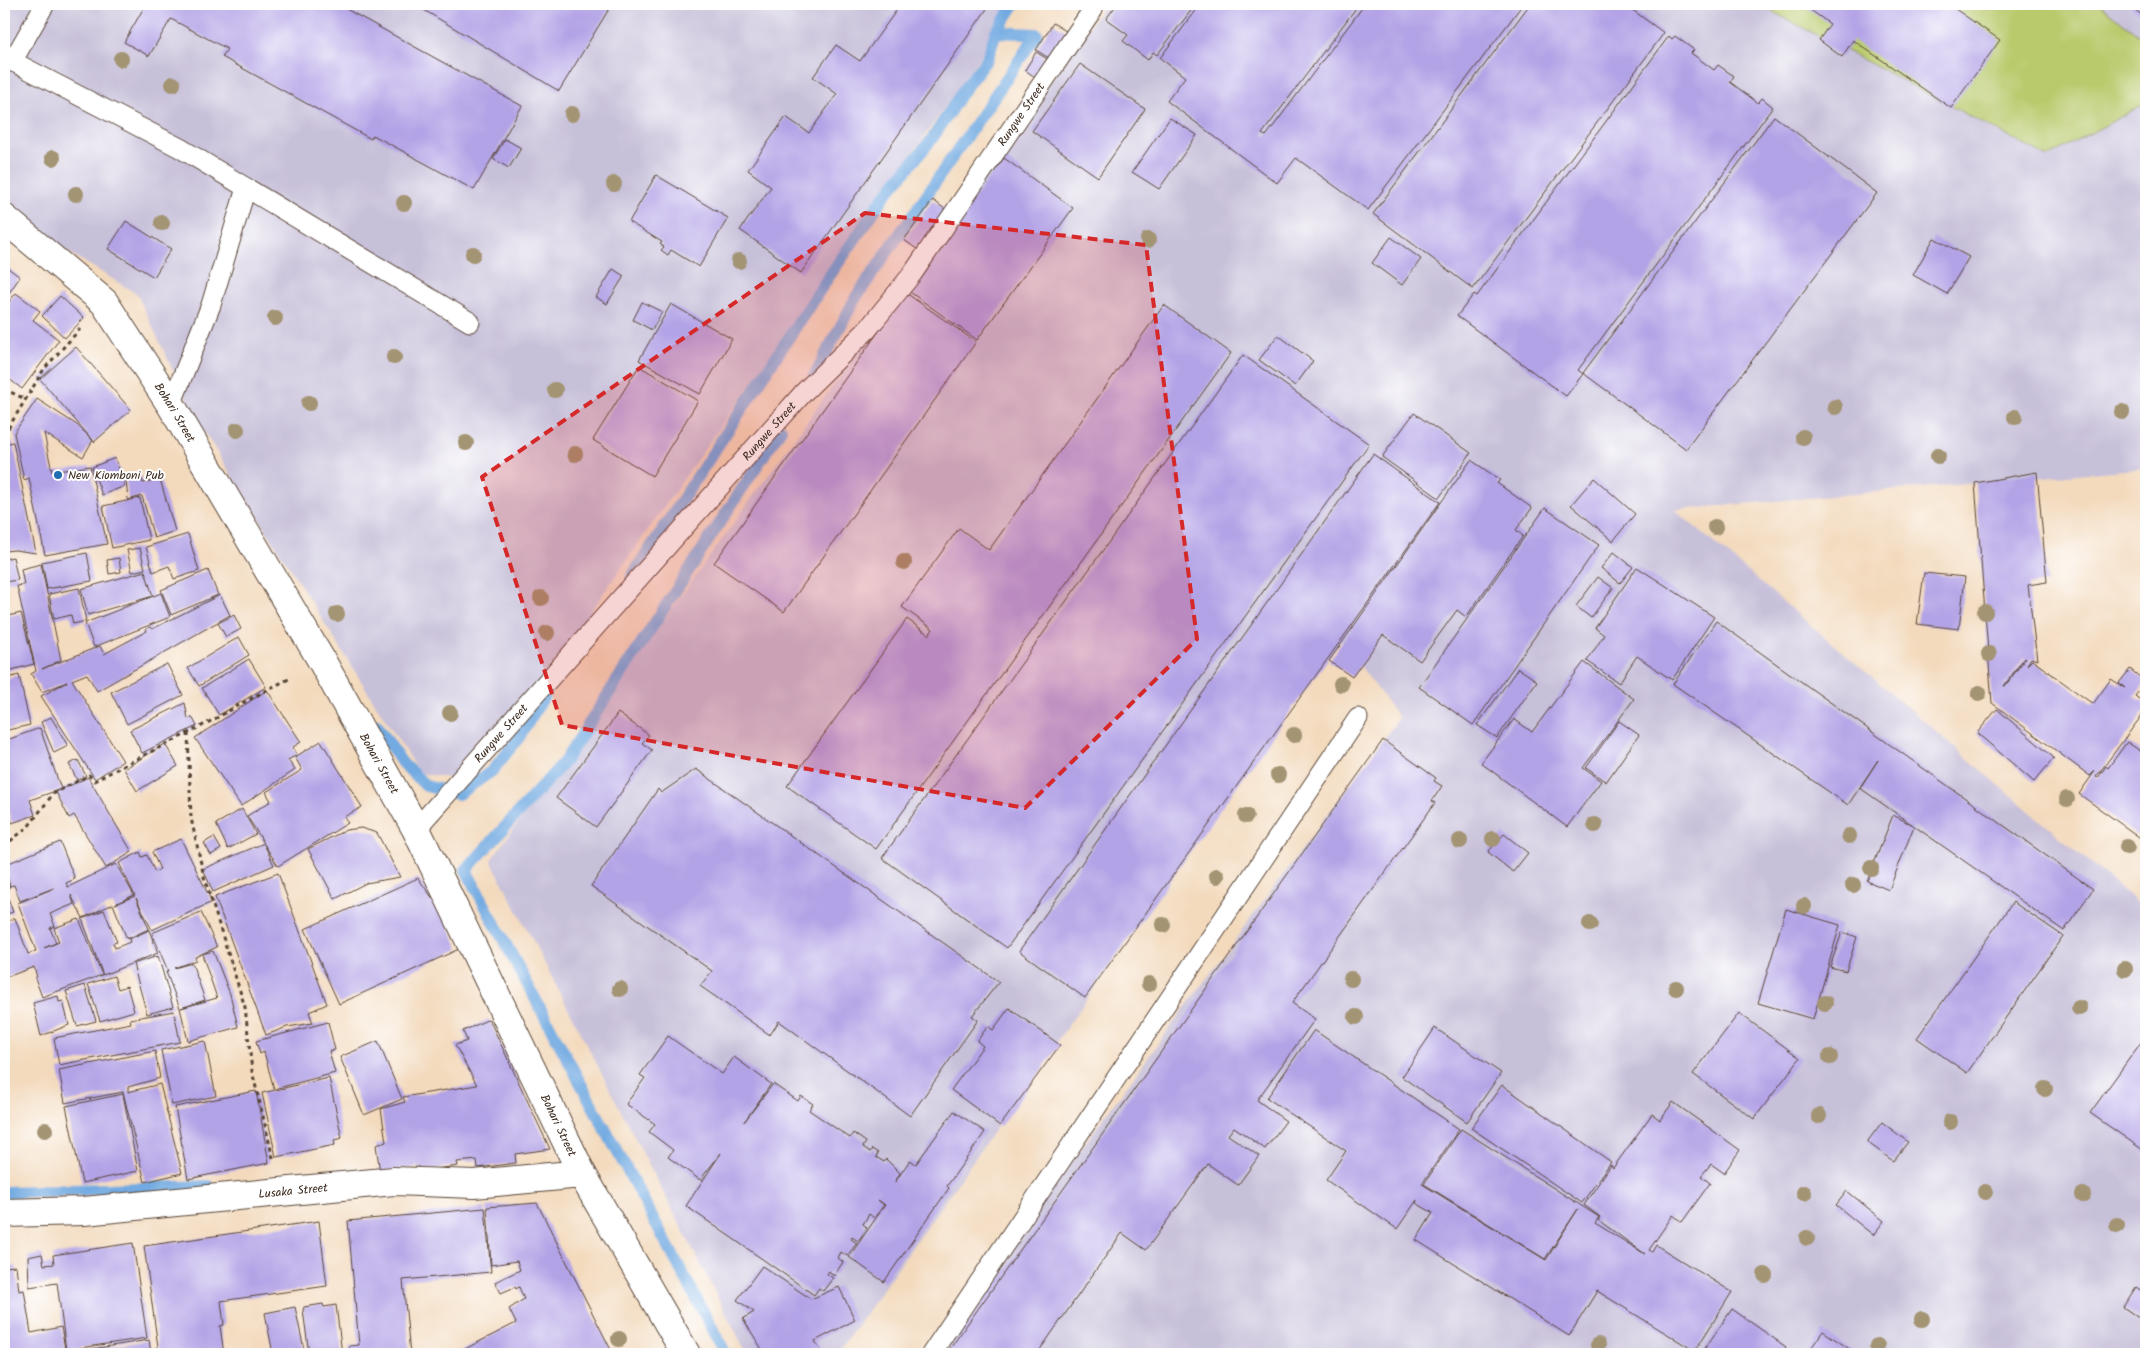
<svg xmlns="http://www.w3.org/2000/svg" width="2150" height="1358" viewBox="0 0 2150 1358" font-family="Kalam,sans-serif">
<rect width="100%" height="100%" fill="#fff"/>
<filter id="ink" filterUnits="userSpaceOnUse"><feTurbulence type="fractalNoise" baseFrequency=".02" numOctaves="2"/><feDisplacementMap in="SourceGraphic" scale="10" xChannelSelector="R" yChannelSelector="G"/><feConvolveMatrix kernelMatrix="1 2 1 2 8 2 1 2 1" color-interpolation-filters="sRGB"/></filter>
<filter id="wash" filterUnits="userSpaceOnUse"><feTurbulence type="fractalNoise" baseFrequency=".0096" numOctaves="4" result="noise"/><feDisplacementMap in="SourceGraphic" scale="20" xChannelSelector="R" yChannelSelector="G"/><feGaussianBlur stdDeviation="1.12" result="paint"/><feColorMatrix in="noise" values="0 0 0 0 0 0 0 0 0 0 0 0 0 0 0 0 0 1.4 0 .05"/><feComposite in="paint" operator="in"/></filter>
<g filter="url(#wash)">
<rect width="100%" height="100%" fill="#f3dabd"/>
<!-- industrial -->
<g fill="#c7c0d9">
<path d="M4,4H1017L471,782L419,773L196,419L137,294L4,213Z"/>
<path d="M1105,4H2146V468L1675,510L2146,910V1354H929L1399,718L1340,639L837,1354H747L491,860L948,226Z"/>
</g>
<!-- green -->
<path fill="#b9ca6d" stroke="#7a7a46" d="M1758,4H2098L2146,40V103L2047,157Z"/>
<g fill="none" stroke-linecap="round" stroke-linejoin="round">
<!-- stream -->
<g stroke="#72aae1" stroke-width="12">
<path d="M814,376L855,299L1037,34L996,32"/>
<path d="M632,576L824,284L884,197L932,139L964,89L987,59L996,32L1015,4"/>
<path d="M377,725L402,763L426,786L458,794L492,771L520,736L546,693"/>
<path d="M4,1192L209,1186"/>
<path d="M726,1354L466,870L564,762L781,429"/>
</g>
</g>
<g id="blocks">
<!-- building -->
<g fill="#b2a2e6" fill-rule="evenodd">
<path d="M146,4H337L522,106L474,190L373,135L371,139L222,57L227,49L171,19L149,56L124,42Z"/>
<path d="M414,4H612L559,91Z"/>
<path d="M901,4H985L989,6L801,273L740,230L771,187L748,170L786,117L809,133L837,94L813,77L836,45L860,61Z"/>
<path d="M1117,4H1196L1157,55L1153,52L1148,60L1123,41L1128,35L1106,19Z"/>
<path d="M1201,4H1359L1262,134L1266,136L1365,4H1523L1368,210L1296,158L1277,183L1167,101L1185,77L1160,58Z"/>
<path d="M1530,4H1628L1627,6L1664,33L1473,289L1373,214Z"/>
<path d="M1802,4H1948L2000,40L1951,108L1853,40L1842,57L1819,40L1830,24Z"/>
<path d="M2127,4H2146V18Z"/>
<path d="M1053,23L1069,33L1052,60L1036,50Z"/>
<path d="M1669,36L1672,39L1675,36L1694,50L1691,53L1714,70L1718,65L1734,76L1730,82L1758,103L1762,98L1773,107L1578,370L1583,374L1566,396L1457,316L1474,294L1477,296Z"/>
<path d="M1036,52L1052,62L1039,80L1025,70Z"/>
<path d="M1080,64L1145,109L1098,177L1032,131Z"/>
<path d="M1774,116L1877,193L1686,449L1583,373Z"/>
<path d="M1170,118L1197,135L1159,189L1132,172Z"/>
<path d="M505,139L521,148L509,168L493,159Z"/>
<path d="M1004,158L1073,208L977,340L907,290Z"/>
<path d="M656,175L728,218L699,267L671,250L668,255L661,250L664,247L660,244L662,242L629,222Z"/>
<path d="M933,200L950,213L921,252L904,240Z"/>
<path d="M126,221L171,249L154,277L108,249Z"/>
<path d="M1391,237L1421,259L1402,285L1372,263Z"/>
<path d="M1934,238L1969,257L1947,294L1913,275Z"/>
<path d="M4,265L20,277L4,300Z"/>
<path d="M613,269L624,276L607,304L596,297Z"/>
<path d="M16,293L40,311L33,320L59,340L22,389L4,375V308Z"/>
<path d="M906,293L976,342L784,612L714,563Z"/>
<path d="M60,296L84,318L65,338L42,316Z"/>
<path d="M642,302L662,312L652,330L633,320Z"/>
<path d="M671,304L732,339L700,394L639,360Z"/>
<path d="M1164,305L1231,353L876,849L787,786L907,619L929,635L933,629L902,607L959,528L989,550Z"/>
<path d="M1278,335L1313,361L1295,386L1259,360Z"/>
<path d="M76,347L131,410L94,442L40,379Z"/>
<path d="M1243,355L1369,444L1007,948L882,858Z"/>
<path d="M639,366L698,401L652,476L593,440Z"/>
<path d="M37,399L77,425L93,440L83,457L44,433L52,472L90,466L107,544L45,555L29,478L24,480L14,433Z"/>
<path d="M1414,413L1471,453L1439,498L1382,457Z"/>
<path d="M13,442L36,553L15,550L4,551V444Z"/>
<path d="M1373,454L1440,502L1085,998L1019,951Z"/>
<path d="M115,458L125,486L102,495L92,467Z"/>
<path d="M1471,460L1500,480L1497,483L1532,508L1516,530L1523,536L1466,617L1457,610L1420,661L1383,635L1352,677L1329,661Z"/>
<path d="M2037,472L2047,582L2028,585L2037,660L2031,658L2027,665L2032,660L2093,704L2111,679L2125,688L2119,683L2130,669L2146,682L2135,696L2146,704V710L2096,777L2098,778L2106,766L2108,768L2127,742L2146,755V842L2079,794L2095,771L2090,776L1992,703L1975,483ZM2024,658L2025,659L2005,686H2004Z"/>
<path d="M141,476L143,483L160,479L175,531L154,538L142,496L128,500L126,480Z"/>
<path d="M1594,478L1635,514L1613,541L1571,505Z"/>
<path d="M140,498L149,540L112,548L103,506Z"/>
<path d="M1545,508L1599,545L1473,725L1419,687Z"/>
<path d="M188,534L199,571L174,579L169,566L153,572L146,547Z"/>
<path d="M140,548L145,569L132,572L127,550Z"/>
<path d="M1614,552L1633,567L1620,583L1601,568Z"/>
<path d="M87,553L92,581L47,589L42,562Z"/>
<path d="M13,557L18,580L4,582V559Z"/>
<path d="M119,558L121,572L109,574L107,560Z"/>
<path d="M41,564L61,660L42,669L100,646L104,654L147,631L146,629L150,627L152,629L220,595L230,615L97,691L87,674L72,680L123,761L95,779L41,696L67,682L42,692L31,674L36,671L17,586L24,585L21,569Z"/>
<path d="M1637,567L1714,617L1672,680L1637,656L1619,683L1587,661L1604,635L1595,628Z"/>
<path d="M208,570L218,595L171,615L161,590Z"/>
<path d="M145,571L153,596L88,615L81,589Z"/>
<path d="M1924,573L1965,577L1959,629L1917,624Z"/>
<path d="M1598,577L1613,588L1591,618L1576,606Z"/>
<path d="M79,588L86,621L73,624L71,615L54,619L49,594Z"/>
<path d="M161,593L170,617L94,647L85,623Z"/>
<path d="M21,613L34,664L4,672V617Z"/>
<path d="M234,615L241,629L226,637L218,623Z"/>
<path d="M1716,621L2093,889L2064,931L1860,788L1878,760L1848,805L1673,684Z"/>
<path d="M239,637L249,655L199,686L188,668Z"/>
<path d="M249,659L266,687L219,715L202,688Z"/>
<path d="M1584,662L1634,699L1583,768L1601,781L1567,827L1481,763L1514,719L1532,732Z"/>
<path d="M167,664L183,695L127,724L111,692Z"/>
<path d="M1518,668L1537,681L1497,738L1477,725Z"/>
<path d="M19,675L30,725L8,730L4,712V679Z"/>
<path d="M267,690L301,742L293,747L297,755L288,760L295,770L241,806L195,738Z"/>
<path d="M185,703L188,719L192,717L197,726L142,753L130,730Z"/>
<path d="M1997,709L2054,758L2034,782L1977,733Z"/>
<path d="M618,713L649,735L642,743L652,750L596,827L556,798Z"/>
<path d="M51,717L68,746L54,753L41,722Z"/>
<path d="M1619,721L1639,735L1606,782L1586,768Z"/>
<path d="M40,728L61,789L30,800L35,815L12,823L6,805L4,806V741Z"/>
<path d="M1383,740L1436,778L1434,781L1442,786L1432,801L1435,803L1292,1003L1315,1019L1257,1100L1286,1121L1265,1149L1234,1127L1228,1135L1259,1156L1238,1185L1208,1164L1146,1250L1122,1233L1037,1354H946Z"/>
<path d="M321,741L362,807L344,817L348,823L278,866L264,844L274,865L213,892L203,869L264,843L247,816L271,801L266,792L302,770L295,757Z"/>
<path d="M165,744L178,766L137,791L124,769Z"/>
<path d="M78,760L86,776L77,780L69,764Z"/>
<path d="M696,769L999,982L972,1016L978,1020L910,1116L779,1021L770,1035L700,986L712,971L591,886L658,789L661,793Z"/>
<path d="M88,777L132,852L106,868L74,815L69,818L56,792Z"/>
<path d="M242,809L256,834L228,849L216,824Z"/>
<path d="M1893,815L1914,826L1889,890L1867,881Z"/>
<path d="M361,828L377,833L400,877L366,883L335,899L308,849L346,830Z"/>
<path d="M1504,834L1528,853L1513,872L1488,852Z"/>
<path d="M214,837L221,849L211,855L204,843Z"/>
<path d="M181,839L212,902L152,930L136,898L149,929L127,939L113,904L83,918L71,895L74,904L50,914L55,926L50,928L56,943L44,948L59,942L54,928L79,919L102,975L42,997L35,978L37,977L34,967L4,978V923L15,918L28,954L36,951L18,903L54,888L20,901L14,885L10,886L4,865L60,842L75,879L66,883L68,887L116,864L134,895L115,904L135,896L119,863L140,852L142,857L147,855L155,872L160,869L152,852Z"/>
<path d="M278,873L327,1004L309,1012L313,1023L287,1027L266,1035L215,897Z"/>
<path d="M418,878L444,914L459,949L339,1004L305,929Z"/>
<path d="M4,887L13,912L4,915Z"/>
<path d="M2013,902L2063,936L1967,1073L1917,1038Z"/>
<path d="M1786,909L1840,925L1813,1019L1758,1003Z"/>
<path d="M104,910L117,942L113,943L115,948L130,942L129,939L149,930L158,953L103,975L82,919Z"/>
<path d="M201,912L217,947L195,957L196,960L174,968L192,963L205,1000L181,1008L217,998L202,954L213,951L230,994L238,1027L188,1041L180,1008L166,972L168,971L152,933Z"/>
<path d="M1842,932L1857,937L1846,971L1830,967Z"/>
<path d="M158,956L173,1007L147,1014L133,964Z"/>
<path d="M114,976L118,989L127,986L134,1011L100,1021L88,984Z"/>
<path d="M85,985L96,1021L77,1026L66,991Z"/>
<path d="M58,996L59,1002L63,1001L69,1025L41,1036L33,1003Z"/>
<path d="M1009,1008L1060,1045L1000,1126L951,1090L983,1046L977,1041L988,1026L993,1030Z"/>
<path d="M174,1011L180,1042L59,1065L54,1038L131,1023L130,1019Z"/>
<path d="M1739,1013L1800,1058L1754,1119L1693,1074Z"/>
<path d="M489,1019L550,1149L515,1154L516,1163L478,1168L477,1160L457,1162L458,1166L419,1171V1167L380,1172L376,1145L386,1142L381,1109L405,1102L403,1097L477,1085L455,1045L467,1041L463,1031Z"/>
<path d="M328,1022L335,1050L329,1051L335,1073L274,1089L264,1052L260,1054L256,1041Z"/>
<path d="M1435,1028L1501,1073L1467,1122L1402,1077Z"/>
<path d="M1314,1030L1459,1129L1422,1184L1546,1260L1578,1209L1545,1259L1424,1184L1461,1129L1599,1217L1595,1223L1645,1254L1598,1220L1600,1217L1584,1205L1611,1165L1613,1168L1652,1114L1660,1120L1673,1102L1740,1150L1724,1173L1711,1164L1701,1176L1710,1183L1682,1222L1673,1215L1649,1250L1652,1252L1656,1245L1732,1292L1695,1351L1597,1291L1569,1336L1416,1240L1433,1213L1416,1203L1417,1200L1397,1229L1326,1180L1346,1151L1267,1098Z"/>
<path d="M668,1036L722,1074L734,1057L771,1084L744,1122L773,1084L798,1101L801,1096L813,1104L809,1110L850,1138L853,1133L866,1142L863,1147L870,1152L872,1149L878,1153L876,1157L884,1162L886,1159L900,1173L895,1182L910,1160L916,1164L954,1111L985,1132L947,1186L949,1188L884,1282L849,1257L885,1205L878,1200L884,1205L874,1218L869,1214L863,1224L867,1228L858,1241L852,1237L851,1239L857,1243L847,1256L841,1252L838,1258L843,1262L834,1276L829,1271L827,1274L833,1278L823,1291L819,1288L814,1295L686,1206L721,1153L700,1180L668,1157L673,1150L649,1132L655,1124L626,1104L645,1078L640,1075Z"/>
<path d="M205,1041L216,1096L172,1105L161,1050Z"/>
<path d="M378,1041L402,1099L364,1115L340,1057Z"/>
<path d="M2142,1041L2146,1044V1152L2090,1113Z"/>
<path d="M155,1051L160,1078L128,1087V1092L160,1084L182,1173L145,1182L123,1092L65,1103L59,1070Z"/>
<path d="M329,1078L342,1138L334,1140L335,1145L276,1157L262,1093Z"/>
<path d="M1502,1085L1611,1162L1582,1203L1471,1128Z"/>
<path d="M256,1091L269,1163L188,1179L175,1107Z"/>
<path d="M123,1094L138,1171L82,1183L66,1106Z"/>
<path d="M1882,1122L1908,1142L1893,1161L1867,1142Z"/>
<path d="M1847,1191L1884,1221L1873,1235L1836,1205Z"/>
<path d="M537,1203L613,1354H455L516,1323L509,1309L524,1299L519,1287L516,1289L515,1287L501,1293L495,1282L520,1270L517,1261L491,1265L487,1207Z"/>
<path d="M485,1208L491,1272L403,1280L410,1354H351L349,1346L359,1345L348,1221Z"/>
<path d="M319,1221L327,1286L221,1301L224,1325L220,1326L224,1354H159L144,1246Z"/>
<path d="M133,1243L147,1338L66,1350L57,1283L29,1287L28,1257L42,1254L44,1265L54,1264L53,1255Z"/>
<path d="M16,1266L19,1291L24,1290L31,1333L61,1327L66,1354H4V1267Z"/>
<path d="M762,1266L811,1299L839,1287L855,1320L815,1341L823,1354H765L743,1319L754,1312L737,1300Z"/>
<path d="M2136,1287L2146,1294V1323L2123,1307Z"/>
<path d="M323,1304L324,1307L336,1305L342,1354H309L303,1310L304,1307Z"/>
<path d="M295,1307L305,1354H273L265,1313Z"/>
<path d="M1732,1309L1786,1347L1781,1354H1701Z"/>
<path d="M1823,1331L1857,1354H1807Z"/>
<path d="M149,1340L151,1354H66V1353Z"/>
</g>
</g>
</g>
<g filter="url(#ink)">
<use href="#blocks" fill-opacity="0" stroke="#574436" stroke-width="1"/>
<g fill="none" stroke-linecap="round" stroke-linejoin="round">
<defs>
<g id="service">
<path d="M4,57L180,148L470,322"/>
<path d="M12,62L45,4"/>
<path d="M171,405L211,305L246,188"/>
<path id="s1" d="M416,829L805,391L867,330L913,273L1093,9"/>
<path d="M931,1354L1358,718"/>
</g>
<g id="minor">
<path id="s2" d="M4,218L104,302L171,405L323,663L416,829L582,1174L686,1354"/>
<path id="s3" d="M4,1213L84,1211L394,1181L474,1184L582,1174"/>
</g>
</defs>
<!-- service casing -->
<use href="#service" stroke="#574436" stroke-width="21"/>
<!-- minor casing -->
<use href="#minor" stroke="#574436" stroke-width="30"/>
<!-- path -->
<g stroke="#574436" stroke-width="3" stroke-dasharray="4 4" stroke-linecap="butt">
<path d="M4,389L25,399"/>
<path d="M4,435L44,369L80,329"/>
<path d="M188,733L191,818L204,877L245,1007L252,1071L273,1158"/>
<path d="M4,846L28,827L53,794L89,775L95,781C126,763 158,749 190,732C224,715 256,694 291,678"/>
<path d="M4,877L9,889"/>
</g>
<!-- service -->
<use href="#service" stroke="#fff" stroke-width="19"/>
<!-- minor -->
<use href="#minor" stroke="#fff" stroke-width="28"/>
</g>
<!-- trees -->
<g fill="#a39473">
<circle cx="121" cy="59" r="8"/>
<circle cx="173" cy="84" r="8"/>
<circle cx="572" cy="114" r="8"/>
<circle cx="53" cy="158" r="8"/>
<circle cx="614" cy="184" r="8"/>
<circle cx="76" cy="194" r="8"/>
<circle cx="404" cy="203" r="8"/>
<circle cx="162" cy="223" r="8"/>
<circle cx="1148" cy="240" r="8"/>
<circle cx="473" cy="254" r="8"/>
<circle cx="739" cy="261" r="8"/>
<circle cx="275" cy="318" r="8"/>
<circle cx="394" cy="357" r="8"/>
<circle cx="555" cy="390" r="8"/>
<circle cx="309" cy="403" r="8"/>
<circle cx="1835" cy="407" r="8"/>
<circle cx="2122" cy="412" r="8"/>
<circle cx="2015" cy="417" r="8"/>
<circle cx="237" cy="430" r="8"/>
<circle cx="1803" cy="437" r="8"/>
<circle cx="466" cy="443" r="8"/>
<circle cx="575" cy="454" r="8"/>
<circle cx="1938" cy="456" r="8"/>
<circle cx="1715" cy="527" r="8"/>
<circle cx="904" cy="562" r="8"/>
<circle cx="541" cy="598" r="8"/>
<circle cx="1985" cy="612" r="8"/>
<circle cx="337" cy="614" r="8"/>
<circle cx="547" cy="633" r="8"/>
<circle cx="1989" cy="654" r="8"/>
<circle cx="1341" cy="684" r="8"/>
<circle cx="1979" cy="693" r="8"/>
<circle cx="450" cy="713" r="8"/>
<circle cx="1294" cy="735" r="8"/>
<circle cx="1278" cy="775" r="8"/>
<circle cx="2067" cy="799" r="8"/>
<circle cx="1246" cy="816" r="8"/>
<circle cx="1595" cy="825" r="8"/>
<circle cx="1849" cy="836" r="8"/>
<circle cx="1493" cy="839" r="8"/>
<circle cx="1460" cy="841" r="8"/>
<circle cx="2127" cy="847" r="8"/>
<circle cx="1871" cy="868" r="8"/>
<circle cx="1217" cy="876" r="8"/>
<circle cx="1853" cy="885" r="8"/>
<circle cx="1804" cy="906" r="8"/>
<circle cx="1590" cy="924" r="8"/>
<circle cx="1163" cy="925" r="8"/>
<circle cx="2125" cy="969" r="8"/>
<circle cx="1351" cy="979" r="8"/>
<circle cx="1149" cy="984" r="8"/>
<circle cx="1676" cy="988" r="8"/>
<circle cx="620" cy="989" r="8"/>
<circle cx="1825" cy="1003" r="8"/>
<circle cx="2079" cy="1008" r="8"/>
<circle cx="1356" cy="1017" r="8"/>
<circle cx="1830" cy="1057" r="8"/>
<circle cx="2045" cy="1089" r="8"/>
<circle cx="1819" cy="1116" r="8"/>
<circle cx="1950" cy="1122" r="8"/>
<circle cx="45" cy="1130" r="8"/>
<circle cx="1985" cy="1192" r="8"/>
<circle cx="1804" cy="1193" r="8"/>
<circle cx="2083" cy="1195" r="8"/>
<circle cx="2117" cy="1225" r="8"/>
<circle cx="1807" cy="1238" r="8"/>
<circle cx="1765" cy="1275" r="8"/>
<circle cx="1922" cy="1319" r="8"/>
<circle cx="619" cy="1339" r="8"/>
<circle cx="1598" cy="1345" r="8"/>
<circle cx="1877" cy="1346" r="8"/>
</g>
</g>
<!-- marked area -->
<path fill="#d62828" fill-opacity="0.2" stroke="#d62828" stroke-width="4" stroke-dasharray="10 6" stroke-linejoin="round" d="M865,213L1146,245L1197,639L1025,808L562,725L482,477Z"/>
<!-- markers -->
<circle fill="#1f6fb2" stroke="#fff" stroke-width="2" cx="58" cy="475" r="5"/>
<g text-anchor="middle" stroke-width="4" stroke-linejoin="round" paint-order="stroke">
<!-- street labels -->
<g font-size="12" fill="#3b2a1e" stroke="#fff">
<text dy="4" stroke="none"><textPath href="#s1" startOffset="938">Rungwe Street</textPath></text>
<text dy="4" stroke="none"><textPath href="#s2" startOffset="262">Bohari Street</textPath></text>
<text dy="4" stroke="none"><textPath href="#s1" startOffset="532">Rungwe Street</textPath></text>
<text dy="4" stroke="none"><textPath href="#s1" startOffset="128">Rungwe Street</textPath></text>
<text dy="4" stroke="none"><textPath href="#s2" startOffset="668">Bohari Street</textPath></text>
<text dy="4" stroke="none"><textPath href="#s2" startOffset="1072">Bohari Street</textPath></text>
<text dy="4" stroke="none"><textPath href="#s3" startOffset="290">Lusaka Street</textPath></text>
</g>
<!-- poi labels -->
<g font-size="12" fill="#3b2a1e" stroke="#fff" text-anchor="start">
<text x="68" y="479">New Kiomboni Pub</text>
</g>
</g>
<!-- margin -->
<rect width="2150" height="1358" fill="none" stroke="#fff" stroke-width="20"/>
</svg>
